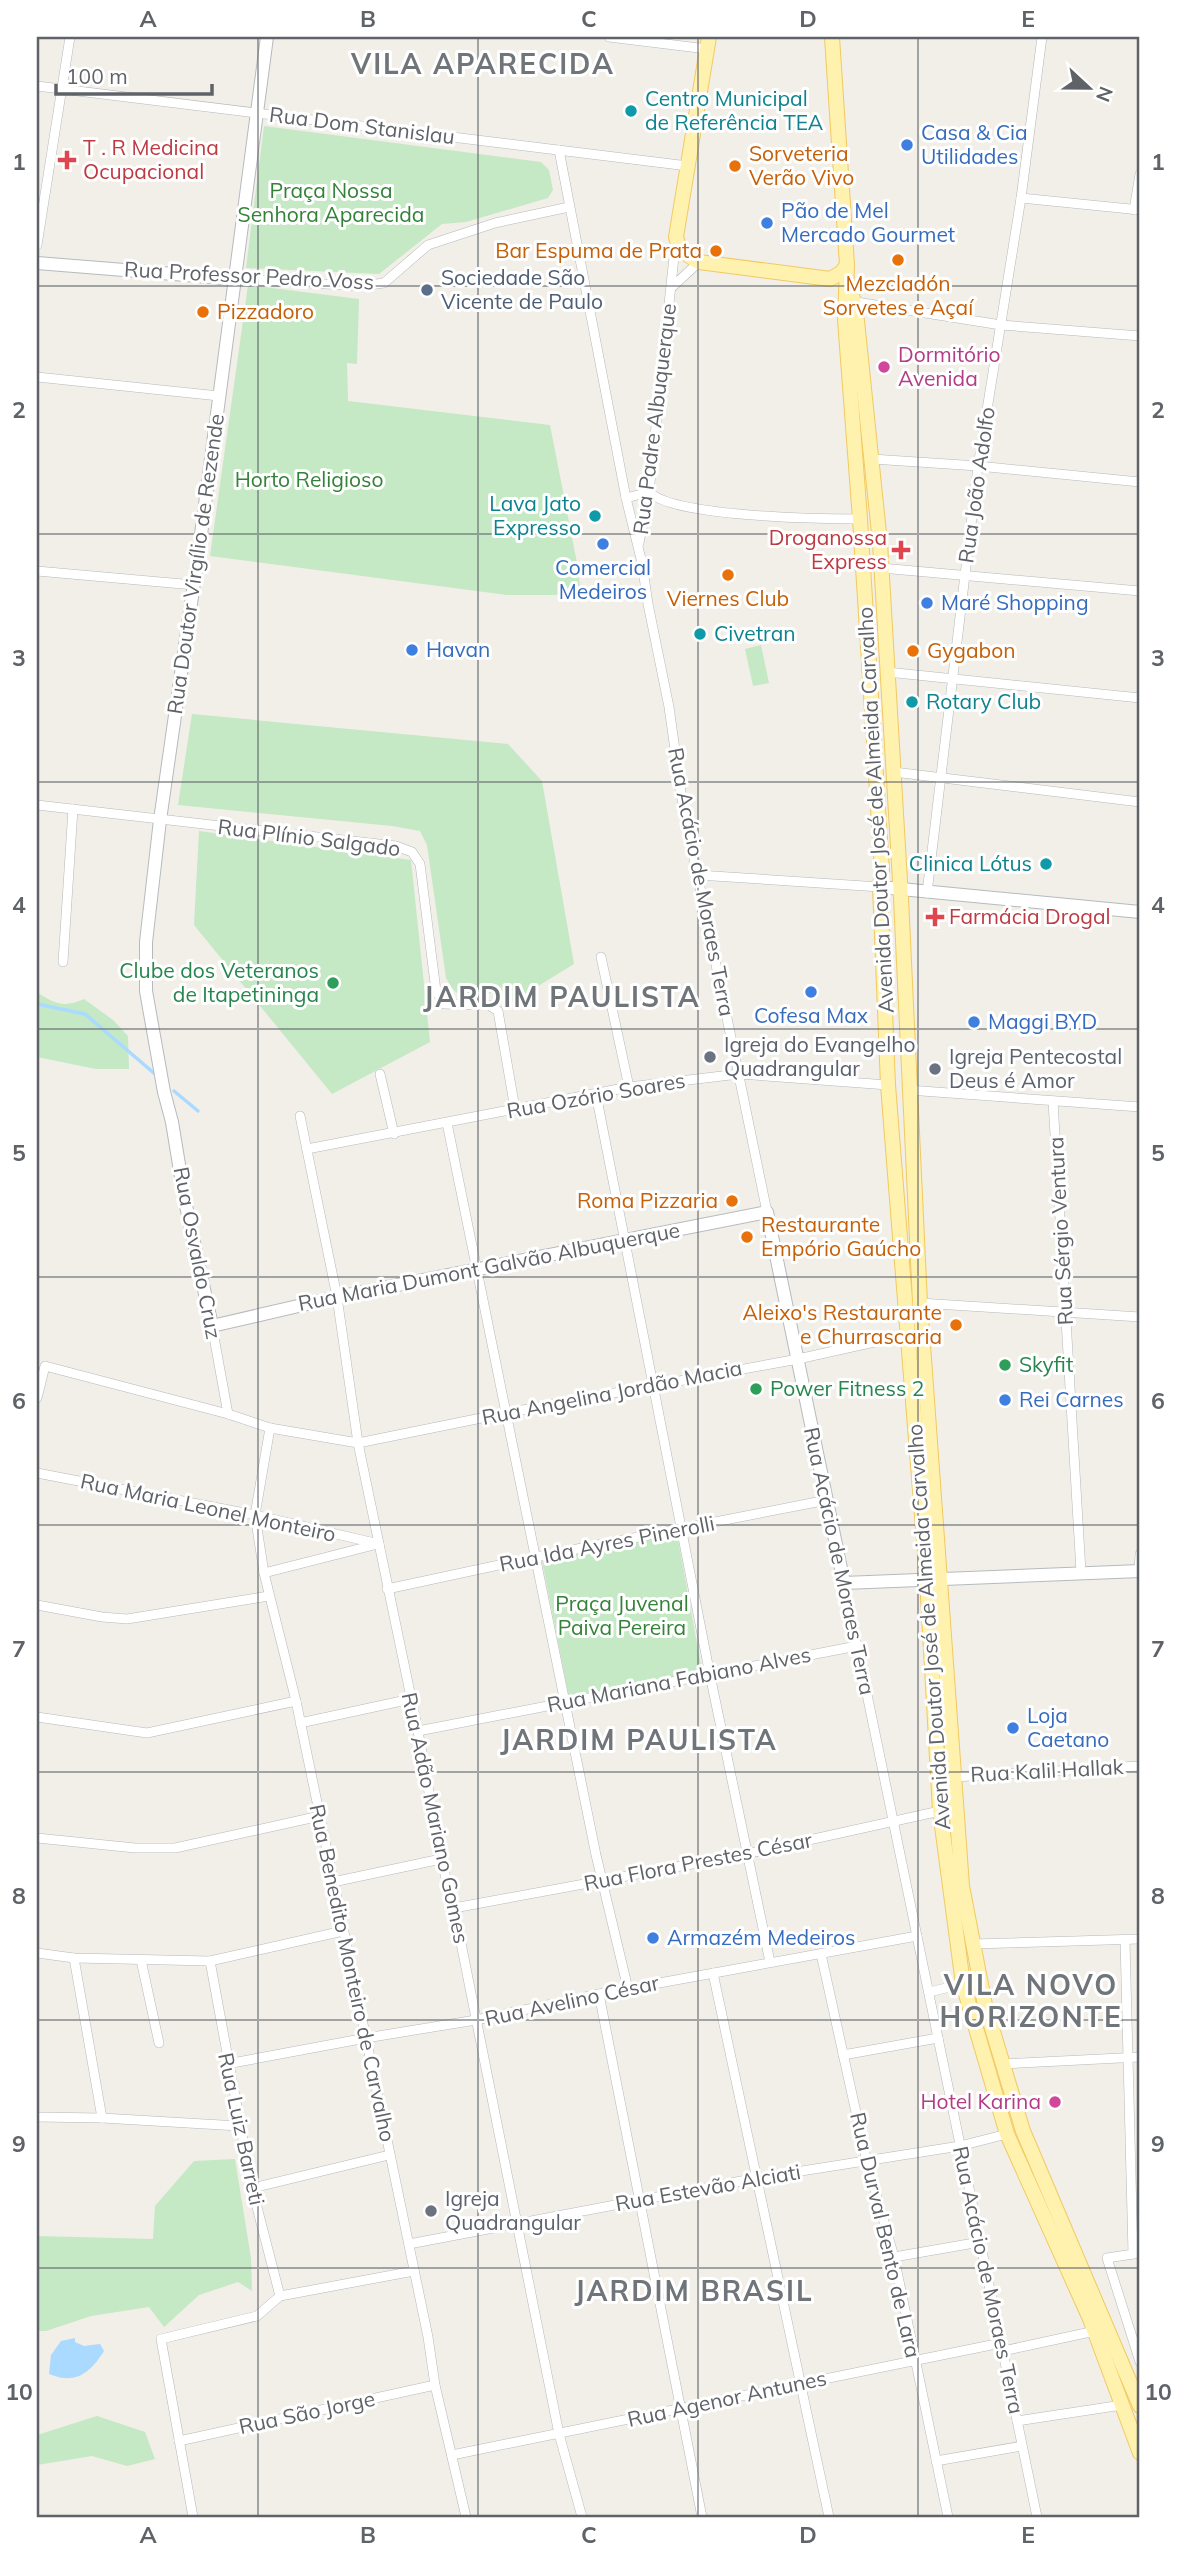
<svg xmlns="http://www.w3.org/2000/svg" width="1177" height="2554" viewBox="0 0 1177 2554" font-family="Mulish,sans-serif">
<rect width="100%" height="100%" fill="#f1efe8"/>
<!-- green -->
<g fill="#c5e8c5">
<path d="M264,126L541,162L549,170L553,190L548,198L466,222L442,224L379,274L246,268Z"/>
<path d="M248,285L359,299L357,364L347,363L348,401L550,425L578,568L581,595H507L210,556Z"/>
<path d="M761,645L769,683L753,686L745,649Z"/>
<path d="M192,714L508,744L542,781L574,964L509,1004L495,992C470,997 460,1005 446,978L427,845L420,831L392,826L178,805Z"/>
<path d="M199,831L411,860L430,1042L332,1094L194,925Z"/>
<path d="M37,992C54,1004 64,1008 84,999L113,1020L128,1036L129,1069H96L37,1057Z"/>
<path d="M677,1534L702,1671L569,1697L542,1561Z"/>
<path d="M235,2159L251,2258L252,2291L238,2282L199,2295L164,2327L149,2307L91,2316L46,2331H37V2236L153,2239L155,2206L194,2161Z"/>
<path d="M97,2416L145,2432L155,2459L127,2466L92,2456L37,2465V2435Z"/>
</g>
<!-- water -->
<path fill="#aadaff" d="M75,2338V2342L84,2346L100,2344L104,2351C90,2373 76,2385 49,2374L51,2355L61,2341Z"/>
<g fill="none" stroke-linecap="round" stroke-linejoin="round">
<!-- stream -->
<g stroke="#aadaff" stroke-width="3.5">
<path d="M37,1004L85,1014L155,1074"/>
<path d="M174,1091L198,1111"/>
</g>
<defs>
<g id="street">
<path d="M609,37L707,49"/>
<path d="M37,86L688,166"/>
<path d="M559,150L626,498L642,563L648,604L669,707L682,800L767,1212"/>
<path d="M1021,198L1140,210"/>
<path d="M1134,210L1140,174"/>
<path d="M37,245L70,37"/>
<path d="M236,279L361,286L384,283L428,245L495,223L569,207"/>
<path d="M671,288L699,262"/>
<path d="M850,301L1001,325L1140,336"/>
<path d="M37,377L219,396"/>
<path d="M872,459L978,466L1140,482"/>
<path d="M649,492C674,517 821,519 860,519"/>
<path d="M626,498L649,492"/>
<path d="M639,543L649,492L676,238"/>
<path d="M881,568L1140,591"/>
<path d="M37,571L194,585"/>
<path d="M887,672L1140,698"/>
<path d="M894,772L1140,802"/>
<path d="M37,805L396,846L412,852L420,864L436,991L444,1004L489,1005L498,1011L515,1109"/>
<path d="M698,875L880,887"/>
<path d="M927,893L978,466L1021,198L1042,37"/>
<path d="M601,957L629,1087"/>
<path d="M63,962L73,809"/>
<path d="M380,1074L394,1134"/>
<path d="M908,1090L1140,1107"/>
<path d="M596,1094L710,1675L770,1962"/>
<path d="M1053,1101L1081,1572"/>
<path d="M300,1116L337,1297L358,1443L418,1731L441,1859L454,1908L559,2434L582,2517"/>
<path d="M447,1123L596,1855L628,1989"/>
<path d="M307,1149L629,1087L739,1074L888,1085"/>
<path d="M920,1303L1140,1317"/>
<path d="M212,1326L228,1414"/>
<path d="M37,1398L45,1366L228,1414L270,1428L358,1443L506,1413L798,1359L906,1335"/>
<path d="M270,1428L255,1515L264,1573L296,1701L428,2337L435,2385L466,2517"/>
<path d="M37,1473L255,1515L379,1544"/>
<path d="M1139,1571L1140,1554"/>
<path d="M264,1573L374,1545"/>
<path d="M844,1583L1037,2517"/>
<path d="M387,1589L536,1557L827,1500"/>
<path d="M37,1605L102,1617L127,1619L269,1596"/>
<path d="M37,1717L147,1733L296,1701"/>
<path d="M300,1723L411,1699"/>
<path d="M418,1731L857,1646"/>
<path d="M954,1777L1140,1766"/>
<path d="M37,1838L135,1848H175L320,1816"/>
<path d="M333,1882L441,1859"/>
<path d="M454,1908L746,1854L940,1811"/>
<path d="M1125,1940L1133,2254"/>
<path d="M972,1944L1140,1939"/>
<path d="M37,1953L74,1958L210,1961L343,1931"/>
<path d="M821,1954L867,2162L894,2257L948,2517"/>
<path d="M74,1958L102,2118"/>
<path d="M141,1960L159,2043"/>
<path d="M210,1961L252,2188L280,2296"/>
<path d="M713,1973L829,2517"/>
<path d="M929,1992L963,1984"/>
<path d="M599,1994L702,2517"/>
<path d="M843,2055L938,2038"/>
<path d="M227,2064L366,2038L476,2020L599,1994L917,1936"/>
<path d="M1002,2064L1140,2057"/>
<path d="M37,2117L102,2118L239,2126"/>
<path d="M252,2188L389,2155"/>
<path d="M409,2244L757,2178L960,2146L1007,2134"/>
<path d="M1140,2253L1107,2258L1140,2362"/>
<path d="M894,2257L980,2242"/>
<path d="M1003,2351L1095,2331"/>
<path d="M1017,2421L1122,2405"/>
<path d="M179,2441L435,2385"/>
<path d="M452,2455L1001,2343"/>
<path d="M936,2461L1022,2446"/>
<path d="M193,2517L161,2339L257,2316L280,2296L414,2271"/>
</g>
<g id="secondary">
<path d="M267,37L202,527L160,820L146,942V991L164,1092L172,1122L185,1201L212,1326L337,1297L767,1212L844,1583L1140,1571"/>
<path d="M37,263L236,279"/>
<path d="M880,887L1140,912"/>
</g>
<g id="primary">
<path d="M709,37L676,237C679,250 688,256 699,262L830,279L841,273L847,265"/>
<path d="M832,37L847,265L845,320L860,519L882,871L880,887L888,1085L927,1579L940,1811L963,1984L1007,2134L1090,2319L1140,2453"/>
<path d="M852,294L857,321L880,543L901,898L920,1303L962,1886L985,2005L1023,2131L1140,2406"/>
</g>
</defs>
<!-- street casing -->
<use href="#street" stroke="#b5b8bc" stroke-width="10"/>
<!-- secondary casing -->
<use href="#secondary" stroke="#b6babf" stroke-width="14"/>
<!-- primary casing -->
<use href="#primary" stroke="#f2c960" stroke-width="16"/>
<!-- street -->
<use href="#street" stroke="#fff" stroke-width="9"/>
<!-- secondary -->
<use href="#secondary" stroke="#fff" stroke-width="12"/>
<!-- primary -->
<use href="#primary" stroke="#fff2af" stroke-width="14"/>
</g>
<!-- grid -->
<path fill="none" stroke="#5f6368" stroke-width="2" stroke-opacity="0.55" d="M258,37V2517M478,37V2517M698,37V2517M918,37V2517M37,286H1140M37,534H1140M37,782H1140M37,1029H1140M37,1277H1140M37,1525H1140M37,1772H1140M37,2020H1140M37,2268H1140"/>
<!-- markers -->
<g fill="#0f9aa8" stroke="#fff" stroke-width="2.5">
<circle cx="631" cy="111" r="7"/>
<circle cx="595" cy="516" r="7"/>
<circle cx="700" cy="634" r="7"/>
<circle cx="912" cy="702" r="7"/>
<circle cx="1046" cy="864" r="7"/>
</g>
<g fill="#3f7fe0" stroke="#fff" stroke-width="2.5">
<circle cx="907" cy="145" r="7"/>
<circle cx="767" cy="223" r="7"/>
<circle cx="603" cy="544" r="7"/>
<circle cx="927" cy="603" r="7"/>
<circle cx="412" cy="650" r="7"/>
<circle cx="811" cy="992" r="7"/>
<circle cx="974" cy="1022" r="7"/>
<circle cx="1005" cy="1400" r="7"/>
<circle cx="1013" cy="1728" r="7"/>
<circle cx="653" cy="1938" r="7"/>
</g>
<g fill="#e0444e" stroke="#fff" stroke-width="2.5">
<path d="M63.5 149.5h7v7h7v7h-7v7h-7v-7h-7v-7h7z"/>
<path d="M897.5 539.5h7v7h7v7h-7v7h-7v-7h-7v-7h7z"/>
<path d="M931.5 906.5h7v7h7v7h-7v7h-7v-7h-7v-7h7z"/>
</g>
<g fill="#e8710a" stroke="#fff" stroke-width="2.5">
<circle cx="735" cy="166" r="7"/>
<circle cx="716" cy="251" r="7"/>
<circle cx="898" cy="260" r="7"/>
<circle cx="203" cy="312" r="7"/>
<circle cx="728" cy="575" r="7"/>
<circle cx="913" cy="651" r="7"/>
<circle cx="732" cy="1201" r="7"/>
<circle cx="747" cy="1237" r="7"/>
<circle cx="956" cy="1325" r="7"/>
</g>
<circle fill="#5c6f8a" stroke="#fff" stroke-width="2.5" cx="427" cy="290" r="7"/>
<g fill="#d1479c" stroke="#fff" stroke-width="2.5">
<circle cx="884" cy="367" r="7"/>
<circle cx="1055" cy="2102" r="7"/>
</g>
<g fill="#2e9e5b" stroke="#fff" stroke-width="2.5">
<circle cx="333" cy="983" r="7"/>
<circle cx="1005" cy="1365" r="7"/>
<circle cx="756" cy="1389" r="7"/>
</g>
<g fill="#6b7280" stroke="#fff" stroke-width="2.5">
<circle cx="710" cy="1057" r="7"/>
<circle cx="935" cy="1069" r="7"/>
<circle cx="431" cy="2211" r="7"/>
</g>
<g text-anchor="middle" stroke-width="6" stroke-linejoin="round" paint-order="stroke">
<!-- culture labels -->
<g font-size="21" fill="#0d838f" stroke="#fff" text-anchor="start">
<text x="645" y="106">Centro Municipal<tspan x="645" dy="24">de Referência TEA</tspan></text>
<text x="581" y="511" text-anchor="end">Lava Jato<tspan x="581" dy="24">Expresso</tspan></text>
<text x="714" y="641">Civetran</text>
<text x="926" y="709">Rotary Club</text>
<text x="1032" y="871" text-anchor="end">Clinica Lótus</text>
</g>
<!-- street labels -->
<g font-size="21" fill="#5f6368" stroke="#fff">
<text transform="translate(362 126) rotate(7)" y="7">Rua Dom Stanislau</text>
<text transform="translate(249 276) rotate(3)" y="7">Rua Professor Pedro Voss</text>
<text transform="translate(655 419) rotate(-83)" y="7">Rua Padre Albuquerque</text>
<text transform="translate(977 485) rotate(-82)" y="7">Rua João Adolfo</text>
<text transform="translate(196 564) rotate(-82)" y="7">Rua Doutor Virgílio de Rezende</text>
<text transform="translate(876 810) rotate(-93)" y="7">Avenida Doutor José de Almeida Carvalho</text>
<text transform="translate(309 838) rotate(7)" y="7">Rua Plínio Salgado</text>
<text transform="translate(701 882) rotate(79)" y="7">Rua Acácio de Moraes Terra</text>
<text transform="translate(596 1096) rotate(-10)" y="7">Rua Ozório Soares</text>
<text transform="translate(1061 1231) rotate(-93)" y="7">Rua Sérgio Ventura</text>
<text transform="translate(197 1253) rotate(79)" y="7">Rua Osvaldo Cruz</text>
<text transform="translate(489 1267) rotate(-11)" y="7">Rua Maria Dumont Galvão Albuquerque</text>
<text transform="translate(612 1393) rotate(-11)" y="7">Rua Angelina Jordão Macia</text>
<text transform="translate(208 1508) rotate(12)" y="7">Rua Maria Leonel Monteiro</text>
<text transform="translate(607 1544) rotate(-11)" y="7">Rua Ida Ayres Pinerolli</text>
<text transform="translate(839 1561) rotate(78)" y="7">Rua Acácio de Moraes Terra</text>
<text transform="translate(929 1627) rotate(-94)" y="7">Avenida Doutor José de Almeida Carvalho</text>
<text transform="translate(679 1680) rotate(-11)" y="7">Rua Mariana Fabiano Alves</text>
<text transform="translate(1047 1771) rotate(-3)" y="7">Rua Kalil Hallak</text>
<text transform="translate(435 1818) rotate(78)" y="7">Rua Adão Mariano Gomes</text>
<text transform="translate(698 1862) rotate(-11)" y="7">Rua Flora Prestes César</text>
<text transform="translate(352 1973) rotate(78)" y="7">Rua Benedito Monteiro de Carvalho</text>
<text transform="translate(572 2001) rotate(-12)" y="7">Rua Avelino César</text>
<text transform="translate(241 2129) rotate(78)" y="7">Rua Luiz Barreti</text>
<text transform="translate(708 2188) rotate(-10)" y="7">Rua Estevão Alciati</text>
<text transform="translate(885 2235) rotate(77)" y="7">Rua Durval Bento de Lara</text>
<text transform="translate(988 2280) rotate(78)" y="7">Rua Acácio de Moraes Terra</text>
<text transform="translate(727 2399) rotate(-12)" y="7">Rua Agenor Antunes</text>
<text transform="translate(307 2413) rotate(-12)" y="7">Rua São Jorge</text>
</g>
<!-- shop labels -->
<g font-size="21" fill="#366cbe" stroke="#fff" text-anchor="start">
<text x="921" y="140">Casa &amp; Cia<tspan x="921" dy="24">Utilidades</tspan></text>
<text x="781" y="218">Pão de Mel<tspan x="781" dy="24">Mercado Gourmet</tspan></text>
<text x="603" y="575" text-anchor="middle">Comercial<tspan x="603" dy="24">Medeiros</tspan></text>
<text x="941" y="610">Maré Shopping</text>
<text x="426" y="657">Havan</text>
<text x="811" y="1023" text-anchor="middle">Cofesa Max</text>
<text x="988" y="1029">Maggi BYD</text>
<text x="1019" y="1407">Rei Carnes</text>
<text x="1027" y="1723">Loja<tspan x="1027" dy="24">Caetano</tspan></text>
<text x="667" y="1945">Armazém Medeiros</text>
</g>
<!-- health labels -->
<g font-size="21" fill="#be3a42" stroke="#fff" text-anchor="start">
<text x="83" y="155">T . R Medicina<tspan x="83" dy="24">Ocupacional</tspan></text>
<text x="887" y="545" text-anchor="end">Droganossa<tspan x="887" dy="24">Express</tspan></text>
<text x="949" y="924">Farmácia Drogal</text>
</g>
<!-- food labels -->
<g font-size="21" fill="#c56008" stroke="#fff" text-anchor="start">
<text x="749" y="161">Sorveteria<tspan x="749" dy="24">Verão Vivo</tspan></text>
<text x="702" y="258" text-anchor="end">Bar Espuma de Prata</text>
<text x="898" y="291" text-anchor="middle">Mezcladón<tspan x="898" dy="24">Sorvetes e Açaí</tspan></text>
<text x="217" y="319">Pizzadoro</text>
<text x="728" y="606" text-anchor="middle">Viernes Club</text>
<text x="927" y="658">Gygabon</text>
<text x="718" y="1208" text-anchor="end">Roma Pizzaria</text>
<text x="761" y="1232">Restaurante<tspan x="761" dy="24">Empório Gaúcho</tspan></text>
<text x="942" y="1320" text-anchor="end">Aleixo's Restaurante<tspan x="942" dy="24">e Churrascaria</tspan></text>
</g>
<!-- park labels -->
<g font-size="21" fill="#348238" stroke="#fff">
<text x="331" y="198">Praça Nossa<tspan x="331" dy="24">Senhora Aparecida</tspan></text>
<text x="309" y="487">Horto Religioso</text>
<text x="622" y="1611">Praça Juvenal<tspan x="622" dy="24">Paiva Pereira</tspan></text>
</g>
<!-- service labels -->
<g font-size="21" fill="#4e5e75" stroke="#fff" text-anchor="start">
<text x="441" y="285">Sociedade São<tspan x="441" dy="24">Vicente de Paulo</tspan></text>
</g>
<!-- hotel labels -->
<g font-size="21" fill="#b23c85" stroke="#fff" text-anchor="start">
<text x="898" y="362">Dormitório<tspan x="898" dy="24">Avenida</tspan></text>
<text x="1041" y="2109" text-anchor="end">Hotel Karina</text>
</g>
<!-- leisure labels -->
<g font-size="21" fill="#27864d" stroke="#fff" text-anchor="start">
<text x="319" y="978" text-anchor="end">Clube dos Veteranos<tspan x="319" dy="24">de Itapetininga</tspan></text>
<text x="1019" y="1372">Skyfit</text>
<text x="770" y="1396">Power Fitness 2</text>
</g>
<!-- worship labels -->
<g font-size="21" fill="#5b616d" stroke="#fff" text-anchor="start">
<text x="724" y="1052">Igreja do Evangelho<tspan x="724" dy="24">Quadrangular</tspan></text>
<text x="949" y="1064">Igreja Pentecostal<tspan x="949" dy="24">Deus é Amor</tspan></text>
<text x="445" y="2206">Igreja<tspan x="445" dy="24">Quadrangular</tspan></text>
</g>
<!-- district labels -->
<g font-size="28" font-weight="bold" letter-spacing="2" fill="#70757a" stroke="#fff">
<text x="483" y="74">VILA APARECIDA</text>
<text x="562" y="1007">JARDIM PAULISTA</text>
<text x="639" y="1750">JARDIM PAULISTA</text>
<text x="1031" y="1995">VILA NOVO<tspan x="1031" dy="32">HORIZONTE</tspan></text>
<text x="694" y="2301">JARDIM BRASIL</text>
</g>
</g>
<!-- border -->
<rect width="1177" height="2554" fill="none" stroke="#ffffff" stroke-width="77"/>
<!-- north arrow -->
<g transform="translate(1089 88) rotate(112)" stroke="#ffffff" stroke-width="5" paint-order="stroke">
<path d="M0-5L12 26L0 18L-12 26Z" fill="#5f6368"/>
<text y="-10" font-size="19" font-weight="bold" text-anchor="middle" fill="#5f6368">N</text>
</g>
<!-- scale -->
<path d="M56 84v10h156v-10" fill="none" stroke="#5f6368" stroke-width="3.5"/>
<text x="66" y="84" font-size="21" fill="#5f6368" stroke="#ffffff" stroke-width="5" paint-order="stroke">100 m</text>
<rect x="38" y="38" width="1100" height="2478" fill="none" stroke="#5f6368" stroke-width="2.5"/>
<g font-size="23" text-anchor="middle" font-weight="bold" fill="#5f6368">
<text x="148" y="27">A</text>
<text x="368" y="27">B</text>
<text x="589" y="27">C</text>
<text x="808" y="27">D</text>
<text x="1028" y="27">E</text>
<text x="19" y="170">1</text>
<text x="1158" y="170">1</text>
<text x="19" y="418">2</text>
<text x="1158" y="418">2</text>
<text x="19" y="666">3</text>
<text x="1158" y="666">3</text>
<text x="19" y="913">4</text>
<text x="1158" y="913">4</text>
<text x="19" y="1161">5</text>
<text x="1158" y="1161">5</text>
<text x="19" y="1409">6</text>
<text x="1158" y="1409">6</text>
<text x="19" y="1657">7</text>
<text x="1158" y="1657">7</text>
<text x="19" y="1904">8</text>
<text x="1158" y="1904">8</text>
<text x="19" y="2152">9</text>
<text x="1158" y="2152">9</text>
<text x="19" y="2400">10</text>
<text x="1158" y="2400">10</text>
<text x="148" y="2543">A</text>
<text x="368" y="2543">B</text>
<text x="589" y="2543">C</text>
<text x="808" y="2543">D</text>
<text x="1028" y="2543">E</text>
</g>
</svg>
